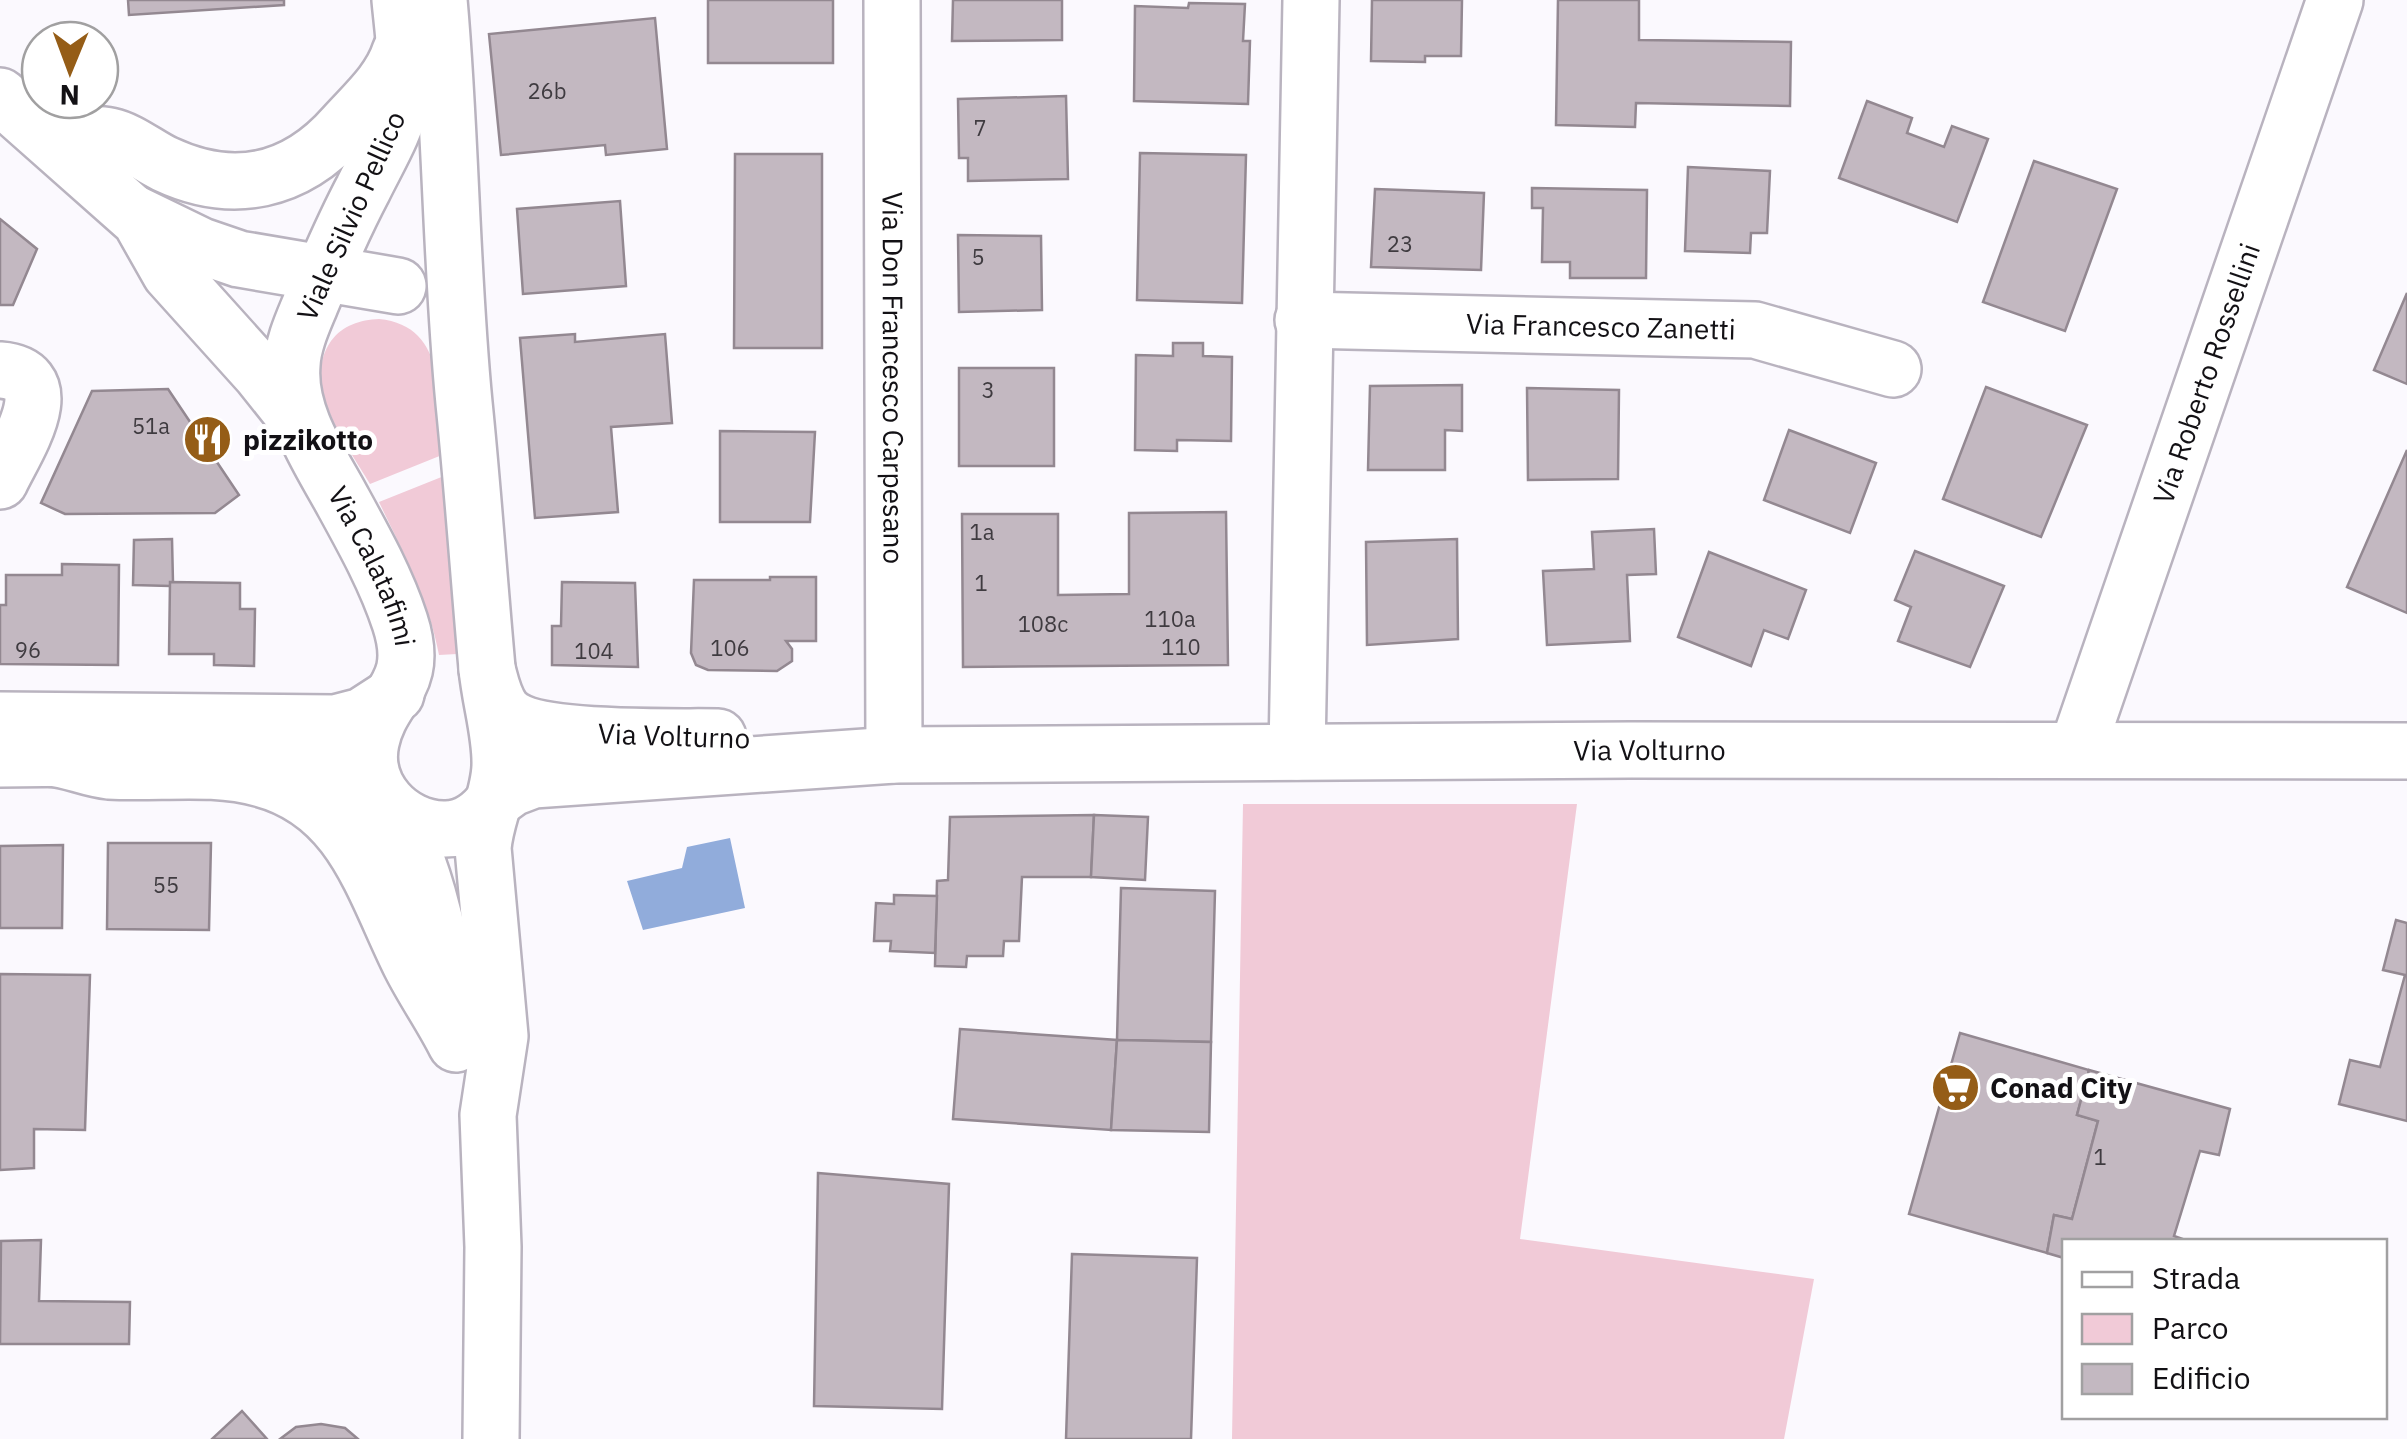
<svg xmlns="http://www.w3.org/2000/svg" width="2407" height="1439" viewBox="0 0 2407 1439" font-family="'IBM Plex Sans',sans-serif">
<rect width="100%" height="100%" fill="#fbf9fe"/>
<!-- green -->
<g fill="#f1cad7">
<path d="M379,319C449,326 438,402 442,455L370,484C348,446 300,385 331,341C343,325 360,320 379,319Z"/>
<path d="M444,476L457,654L439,655C429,600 403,552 379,502Z"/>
<path d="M1243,804H1577L1520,1239L1814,1279L1784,1439H1232Z"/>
</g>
<!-- water -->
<path fill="#91acdb" d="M730,838L745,908L643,930L627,881L682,868L687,847Z"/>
<!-- building -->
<g fill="#c3b8c1" stroke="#938891" stroke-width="2.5">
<path d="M128,0H284V5L129,15Z"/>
<rect x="708" y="0" width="125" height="63"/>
<path d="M953,0H1062V40L952,41Z"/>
<path d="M1372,0H1462L1461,56H1425V62L1371,61Z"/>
<path d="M1558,0H1639V40L1791,42L1790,106L1636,103L1635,127L1556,125Z"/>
<path d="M1189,3L1245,4L1243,41H1250L1248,104L1134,101L1135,6L1188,8Z"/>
<path d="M655,18L667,149L606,155L605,145L501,155L489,34Z"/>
<path d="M1066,96L1068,179L968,181V158H959L958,99Z"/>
<path d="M1867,101L1912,118L1907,133L1944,147L1952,126L1988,139L1957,222L1839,178Z"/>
<path d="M1140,153L1246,155L1242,303L1137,300Z"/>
<path d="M735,154H822V348H734Z"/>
<path d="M2034,161L2117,189L2065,331L1983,302Z"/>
<path d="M1688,167L1770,171L1767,233H1751L1750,253L1685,251Z"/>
<path d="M1532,188L1647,190L1646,278H1570V262H1542L1543,208H1532Z"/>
<path d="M1375,189L1484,193L1481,270L1371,267Z"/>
<path d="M620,201L626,286L523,294L517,209Z"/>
<path d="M0,219L37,249L13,305H0Z"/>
<path d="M958,235L1041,236L1042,310L959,312Z"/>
<path d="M2407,293V384L2374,370Z"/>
<path d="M575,334V342L665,334L672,423L611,427L618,512L535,518L520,338Z"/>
<path d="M1173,343H1203V356L1232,357L1231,441L1177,440V451L1135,450L1136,355L1173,356Z"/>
<rect x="959" y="368" width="95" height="98"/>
<path d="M1462,385V431L1445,430V470H1368L1370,386Z"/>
<path d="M1986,387L2087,425L2041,537L1943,499Z"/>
<path d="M1527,388L1619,390L1618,479L1528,480Z"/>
<path d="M168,389L239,495L215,513L65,514L41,503L92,391Z"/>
<path d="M1789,430L1876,463L1850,533L1764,500Z"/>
<path d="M720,431L815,432L810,522H720Z"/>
<path d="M2407,450V613L2347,587Z"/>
<path d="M1226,512L1228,665L963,667L962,514H1058V595L1129,594V513Z"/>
<path d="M1654,529L1656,574L1627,575L1630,641L1547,645L1543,571L1594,569L1592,532Z"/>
<path d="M172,539L173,582L170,586L133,585L134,540Z"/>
<path d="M1457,539L1458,639L1367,645L1366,542Z"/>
<path d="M1915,551L2004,586L1970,667L1898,641L1911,607L1895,600Z"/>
<path d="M1709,552L1806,590L1788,639L1764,630L1751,666L1678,637Z"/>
<path d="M62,564L119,565L118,665L0,664V605H6V575H62Z"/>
<path d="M770,577H816V641H786L792,649V661L777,671L708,670L696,665L691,653L694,580H770Z"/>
<path d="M170,582L240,583V609H255L254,666L214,665V654H169Z"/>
<path d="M562,582L635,583L638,667L552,665V626H561Z"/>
<path d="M1094,815L1091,877H1022L1019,941H1004L1003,956H967L966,967L935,966L937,881L948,880L950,817Z"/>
<path d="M1094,815L1148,817L1145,880L1091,877Z"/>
<path d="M108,843H211L209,930L107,929Z"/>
<path d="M63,845L62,928H0V846Z"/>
<path d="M1121,888L1215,891L1211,1042L1117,1040Z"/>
<path d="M894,895L937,896L935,953L890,951L891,941H874L876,903L894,904Z"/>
<path d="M2396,920L2407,923V1121L2339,1104L2350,1060L2380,1067L2405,975L2383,970Z"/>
<path d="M0,974L90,975L85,1130L34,1129V1168L0,1170Z"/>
<path d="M960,1029L1117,1040L1111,1130L953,1119Z"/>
<path d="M1960,1033L2089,1070L2077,1115L2098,1121L2072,1219L2054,1215L2047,1253L1909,1214Z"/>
<path d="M1117,1040L1211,1042L1209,1132L1111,1130Z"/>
<path d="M2089,1070L2230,1109L2219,1155L2200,1151L2174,1236L2191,1242H2064V1258L2047,1253L2054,1215L2072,1219L2098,1121L2077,1115Z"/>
<path d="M818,1173L949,1184L942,1409L814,1406Z"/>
<path d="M41,1240L39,1301L130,1302L129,1344H0L1,1241Z"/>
<path d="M1072,1254L1197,1258L1191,1439H1066Z"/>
<path d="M242,1411L267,1439H212Z"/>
<path d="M321,1424L345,1428L358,1439H280L296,1427Z"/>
</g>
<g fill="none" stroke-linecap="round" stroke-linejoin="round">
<defs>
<g id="minor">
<path id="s1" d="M892,0L894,755"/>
<path id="s2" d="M1303,320L1755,330L1893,369"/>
<path d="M0,370C66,375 15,449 0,481"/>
<path d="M487,669C491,684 494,700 504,712C532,742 674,736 718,737"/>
<path d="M0,720L335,723L362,716L396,694"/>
<path id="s3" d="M2077,750L2335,0"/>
<path d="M1297,752L1311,0"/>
<path d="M233,756C286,757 345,759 384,800"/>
<path d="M0,759L87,758"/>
<path id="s4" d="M494,801L512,788L533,780L894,755L1631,750L2407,751"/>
</g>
<g id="major">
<path id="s5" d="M400,0C403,32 409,67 402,99C396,130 377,160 363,189C344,225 328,262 312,300C304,320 293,342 292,365C288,413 319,458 341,498C363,538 386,579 400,622C421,687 381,693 371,742C361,788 400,828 443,829C465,830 482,817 494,801"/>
<path d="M439,0C451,134 451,269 464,403C473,491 479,580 487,668C490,701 501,734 500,766C499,795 485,820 483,848L500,1036L488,1115L493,1247L491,1439"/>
<path d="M0,96L140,220L170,273L261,374L300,423"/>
<path d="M48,137C67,137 92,132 110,136C129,140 148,156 165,164C233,196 296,182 345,126C365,104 391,81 400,52"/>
<path d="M133,213L201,246L239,259L398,286"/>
<path d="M49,758C69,759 88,769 109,771C159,774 213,765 262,779C352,803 373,888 410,963C424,991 442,1016 456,1044"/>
<path d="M384,800C421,844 442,942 449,1000"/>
</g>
</defs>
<!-- minor casing -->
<use href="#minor" stroke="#b9b3bf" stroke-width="60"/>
<!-- major casing -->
<use href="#major" stroke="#b9b3bf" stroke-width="60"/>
<!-- minor -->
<use href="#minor" stroke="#fff" stroke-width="55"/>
<!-- major -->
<use href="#major" stroke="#fff" stroke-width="55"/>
</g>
<!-- icons -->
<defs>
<symbol id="restaurant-disc" viewBox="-11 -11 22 22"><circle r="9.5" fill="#955d17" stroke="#fff"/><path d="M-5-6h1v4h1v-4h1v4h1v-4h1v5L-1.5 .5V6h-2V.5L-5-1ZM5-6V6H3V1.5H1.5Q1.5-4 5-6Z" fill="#fff"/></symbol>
<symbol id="supermarket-disc" viewBox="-11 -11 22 22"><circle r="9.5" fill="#955d17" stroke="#fff"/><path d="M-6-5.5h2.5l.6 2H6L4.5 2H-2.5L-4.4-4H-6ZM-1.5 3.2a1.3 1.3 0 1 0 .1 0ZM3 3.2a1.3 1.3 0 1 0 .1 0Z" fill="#fff"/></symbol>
</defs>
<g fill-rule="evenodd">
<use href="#restaurant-disc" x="180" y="412" width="55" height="55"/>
<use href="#supermarket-disc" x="1928" y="1060" width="55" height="55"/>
</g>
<g text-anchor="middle" stroke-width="10" stroke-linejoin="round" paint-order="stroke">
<!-- number labels -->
<g font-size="22" fill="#3f3b40">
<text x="547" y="99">26b</text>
<text x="980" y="136">7</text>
<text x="1400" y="252">23</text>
<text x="978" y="265">5</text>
<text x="988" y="398">3</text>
<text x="151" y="434">51a</text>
<text x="982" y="540">1a</text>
<text x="981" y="591">1</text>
<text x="1170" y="627">110a</text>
<text x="1043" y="632">108c</text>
<text x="1181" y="655">110</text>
<text x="730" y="656">106</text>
<text x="28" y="658">96</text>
<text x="594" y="659">104</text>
<text x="166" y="893">55</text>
<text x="2100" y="1165">1</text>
</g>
<!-- street labels -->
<g font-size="28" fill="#131115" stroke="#fff">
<text transform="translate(351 216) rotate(-66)" y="10">Viale Silvio Pellico</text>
<text dy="10" stroke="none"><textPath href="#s2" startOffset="298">Via Francesco Zanetti</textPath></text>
<text dy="10" stroke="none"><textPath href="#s3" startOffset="398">Via Roberto Rossellini</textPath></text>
<text dy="10" stroke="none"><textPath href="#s1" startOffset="378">Via Don Francesco Carpesano</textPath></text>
<text dy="10" stroke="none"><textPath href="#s5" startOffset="608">Via Calatafimi</textPath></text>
<text transform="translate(674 736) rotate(2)" y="10">Via Volturno</text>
<text dy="10" stroke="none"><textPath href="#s4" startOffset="1162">Via Volturno</textPath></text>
</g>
<!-- poi labels -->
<g font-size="28" font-weight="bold" fill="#131115" stroke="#fff" text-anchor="start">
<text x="243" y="450">pizzikotto</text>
<text x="1990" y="1098">Conad City</text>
</g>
</g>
<!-- legend -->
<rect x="2062" y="1239" width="325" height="180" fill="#ffffff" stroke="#a1a0a1" stroke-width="2.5"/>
<rect x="2082" y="1272" width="50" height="15" fill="#ffffff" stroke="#a1a0a1" stroke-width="2.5"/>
<text x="2152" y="1289" font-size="30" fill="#131115">Strada</text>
<rect x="2082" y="1314" width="50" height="30" fill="#f1cad7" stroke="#a1a0a1" stroke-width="2.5"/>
<text x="2152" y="1339" font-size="30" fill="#131115">Parco</text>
<rect x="2082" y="1364" width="50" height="30" fill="#c3b8c1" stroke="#a1a0a1" stroke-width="2.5"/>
<text x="2152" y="1389" font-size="30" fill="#131115">Edificio</text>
<!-- north arrow -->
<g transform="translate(70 70) rotate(181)"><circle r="48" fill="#ffffff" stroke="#a1a0a1" stroke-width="2.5"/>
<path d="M0-8L18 38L0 25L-18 38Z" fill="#955d17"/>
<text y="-15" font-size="28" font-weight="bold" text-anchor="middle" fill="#131115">N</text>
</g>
</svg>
